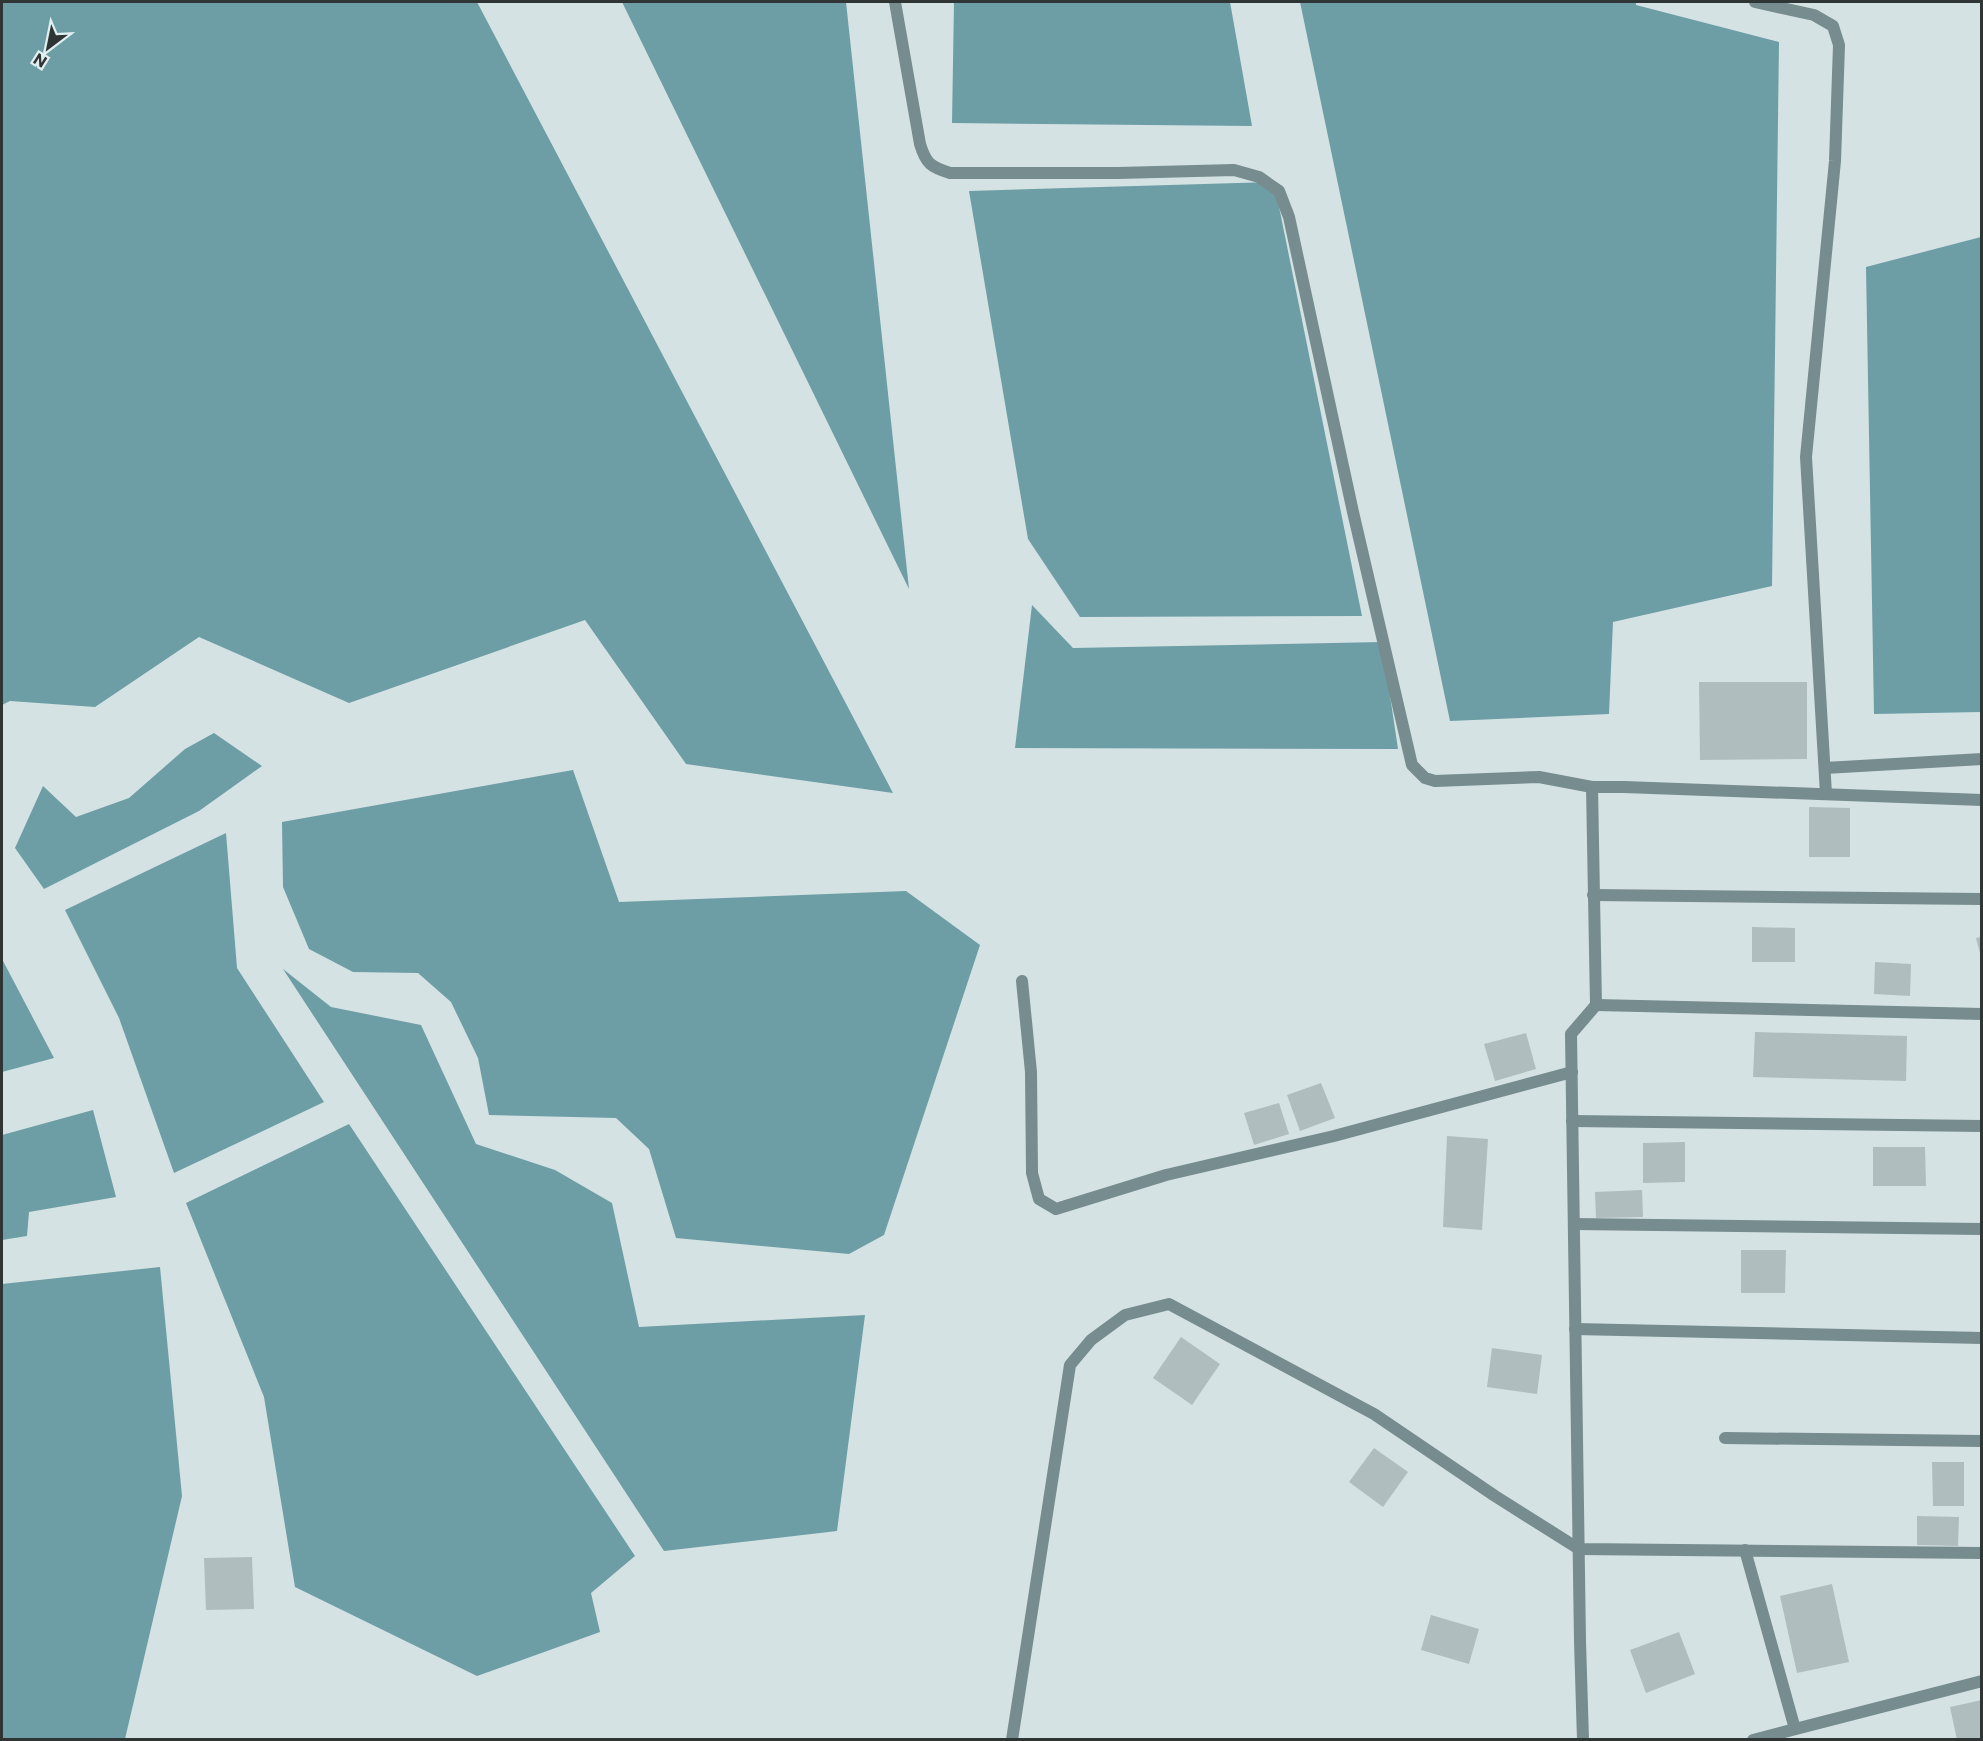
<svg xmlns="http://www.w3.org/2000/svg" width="1983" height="1741" viewBox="0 0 1983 1741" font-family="Commissioner,sans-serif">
<rect width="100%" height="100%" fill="#d4e2e4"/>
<!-- water -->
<g fill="#6d9ea5">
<path d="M2,2H477L893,793L686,764L585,620L349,703L199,637L95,707L10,701L2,705Z"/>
<path d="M622,2H846L909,589Z"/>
<path d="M954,2H1230L1252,126L952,123Z"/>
<path d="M1300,2H1636V5L1779,42L1772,586L1613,622L1609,714L1450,721Z"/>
<path d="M1274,182L1362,616L1080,617L1028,539L969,191Z"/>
<path d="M1981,237V712L1874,714L1866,267Z"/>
<path d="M1032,605L1073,648L1382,642L1398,749L1015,748Z"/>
<path d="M214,733L262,766L199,811L44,889L15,848L43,786L76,817L129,798L185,749Z"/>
<path d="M573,770L619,902L906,891L980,945L884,1235L849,1254L676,1238L649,1149L616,1118L489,1115L478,1058L451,1002L418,973L353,972L309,949L283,887L282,822Z"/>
<path d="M226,833L237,968L324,1102L174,1173L119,1018L65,910Z"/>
<path d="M2,959L54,1058L2,1072Z"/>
<path d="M283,969L331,1007L421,1025L476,1144L555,1170L612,1203L639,1327L865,1315L837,1531L664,1551Z"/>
<path d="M93,1110L116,1197L29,1212L27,1236L2,1240V1135Z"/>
<path d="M349,1124L635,1556L591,1593L600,1632L477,1676L295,1587L264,1397L186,1203Z"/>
<path d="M160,1267L182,1496L125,1739H2V1284Z"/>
</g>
<!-- building -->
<g fill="#b0bdbf">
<path d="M1699,682H1807V759L1700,760Z"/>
<path d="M1809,807L1850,808V857H1809Z"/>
<path d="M1752,927L1795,928V962H1752Z"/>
<path d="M1982,937V957H1981L1976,938Z"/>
<path d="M1875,962L1911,964L1910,996L1874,994Z"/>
<path d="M1755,1032L1907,1036L1906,1081L1753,1077Z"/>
<path d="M1526,1033L1536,1069L1495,1081L1484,1044Z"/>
<path d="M1321,1083L1335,1118L1300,1131L1287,1095Z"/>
<path d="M1279,1103L1289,1134L1254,1145L1244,1113Z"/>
<path d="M1447,1136L1488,1139L1482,1230L1443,1227Z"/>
<path d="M1685,1142V1182L1643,1183V1143Z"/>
<path d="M1873,1147H1925L1926,1186H1873Z"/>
<path d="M1642,1190L1643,1217L1596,1218L1595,1192Z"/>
<path d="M1741,1250H1786L1785,1293H1741Z"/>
<path d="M1181,1337L1220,1364L1192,1405L1153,1378Z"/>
<path d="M1492,1348L1542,1355L1537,1394L1487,1387Z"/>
<path d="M1374,1448L1408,1472L1383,1507L1349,1482Z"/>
<path d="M1932,1462H1964V1506H1933Z"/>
<path d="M1917,1516L1959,1517L1958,1546L1917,1545Z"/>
<path d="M252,1557L254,1609L206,1610L204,1558Z"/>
<path d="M1832,1584L1849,1662L1797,1673L1780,1596Z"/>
<path d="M1431,1615L1479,1629L1469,1664L1421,1650Z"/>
<path d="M1679,1632L1695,1674L1646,1693L1630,1650Z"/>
<path d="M1982,1700V1740H1957L1950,1707Z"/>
</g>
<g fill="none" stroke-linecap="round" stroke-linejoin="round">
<!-- lane -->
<path stroke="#778c8e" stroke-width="12" d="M895,2L920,144C926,164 931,167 950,173H1118L1234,170L1259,177L1279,191L1289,217L1353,512L1412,765L1425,778L1435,781L1539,777L1592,787"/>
<!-- street -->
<g stroke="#778c8e" stroke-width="12">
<path d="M1755,2L1814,15L1833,26L1839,45L1835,161L1806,457L1826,794"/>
<path d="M1825,768L1982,759"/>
<path d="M1593,895L1982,899"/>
<path d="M1022,981L1031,1072L1032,1173L1039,1199L1056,1209L1166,1175L1334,1136L1572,1072"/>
<path d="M1596,1005L1982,1014"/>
<path d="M1572,1121L1982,1126"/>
<path d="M1574,1224L1982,1229"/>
<path d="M1575,1329L1982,1338"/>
<path d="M1725,1438L1982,1441"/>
<path d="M1745,1550L1795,1729"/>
<path d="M1012,1740L1070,1365L1091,1340L1125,1315L1169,1304L1374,1414L1495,1496L1579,1549L1982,1553"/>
<path d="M1583,1740L1580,1641L1571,1034L1596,1005L1592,787H1624L1982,800"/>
<path d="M1753,1740L1982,1681"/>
</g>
</g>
<!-- border -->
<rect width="1983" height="1741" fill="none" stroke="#2f3435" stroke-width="6"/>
<!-- north arrow -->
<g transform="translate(48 48) rotate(212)" stroke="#e2eff1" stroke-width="4.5" paint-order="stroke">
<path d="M0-4.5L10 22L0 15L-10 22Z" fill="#2f3435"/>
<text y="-9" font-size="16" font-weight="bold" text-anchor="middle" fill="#2f3435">N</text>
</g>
</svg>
